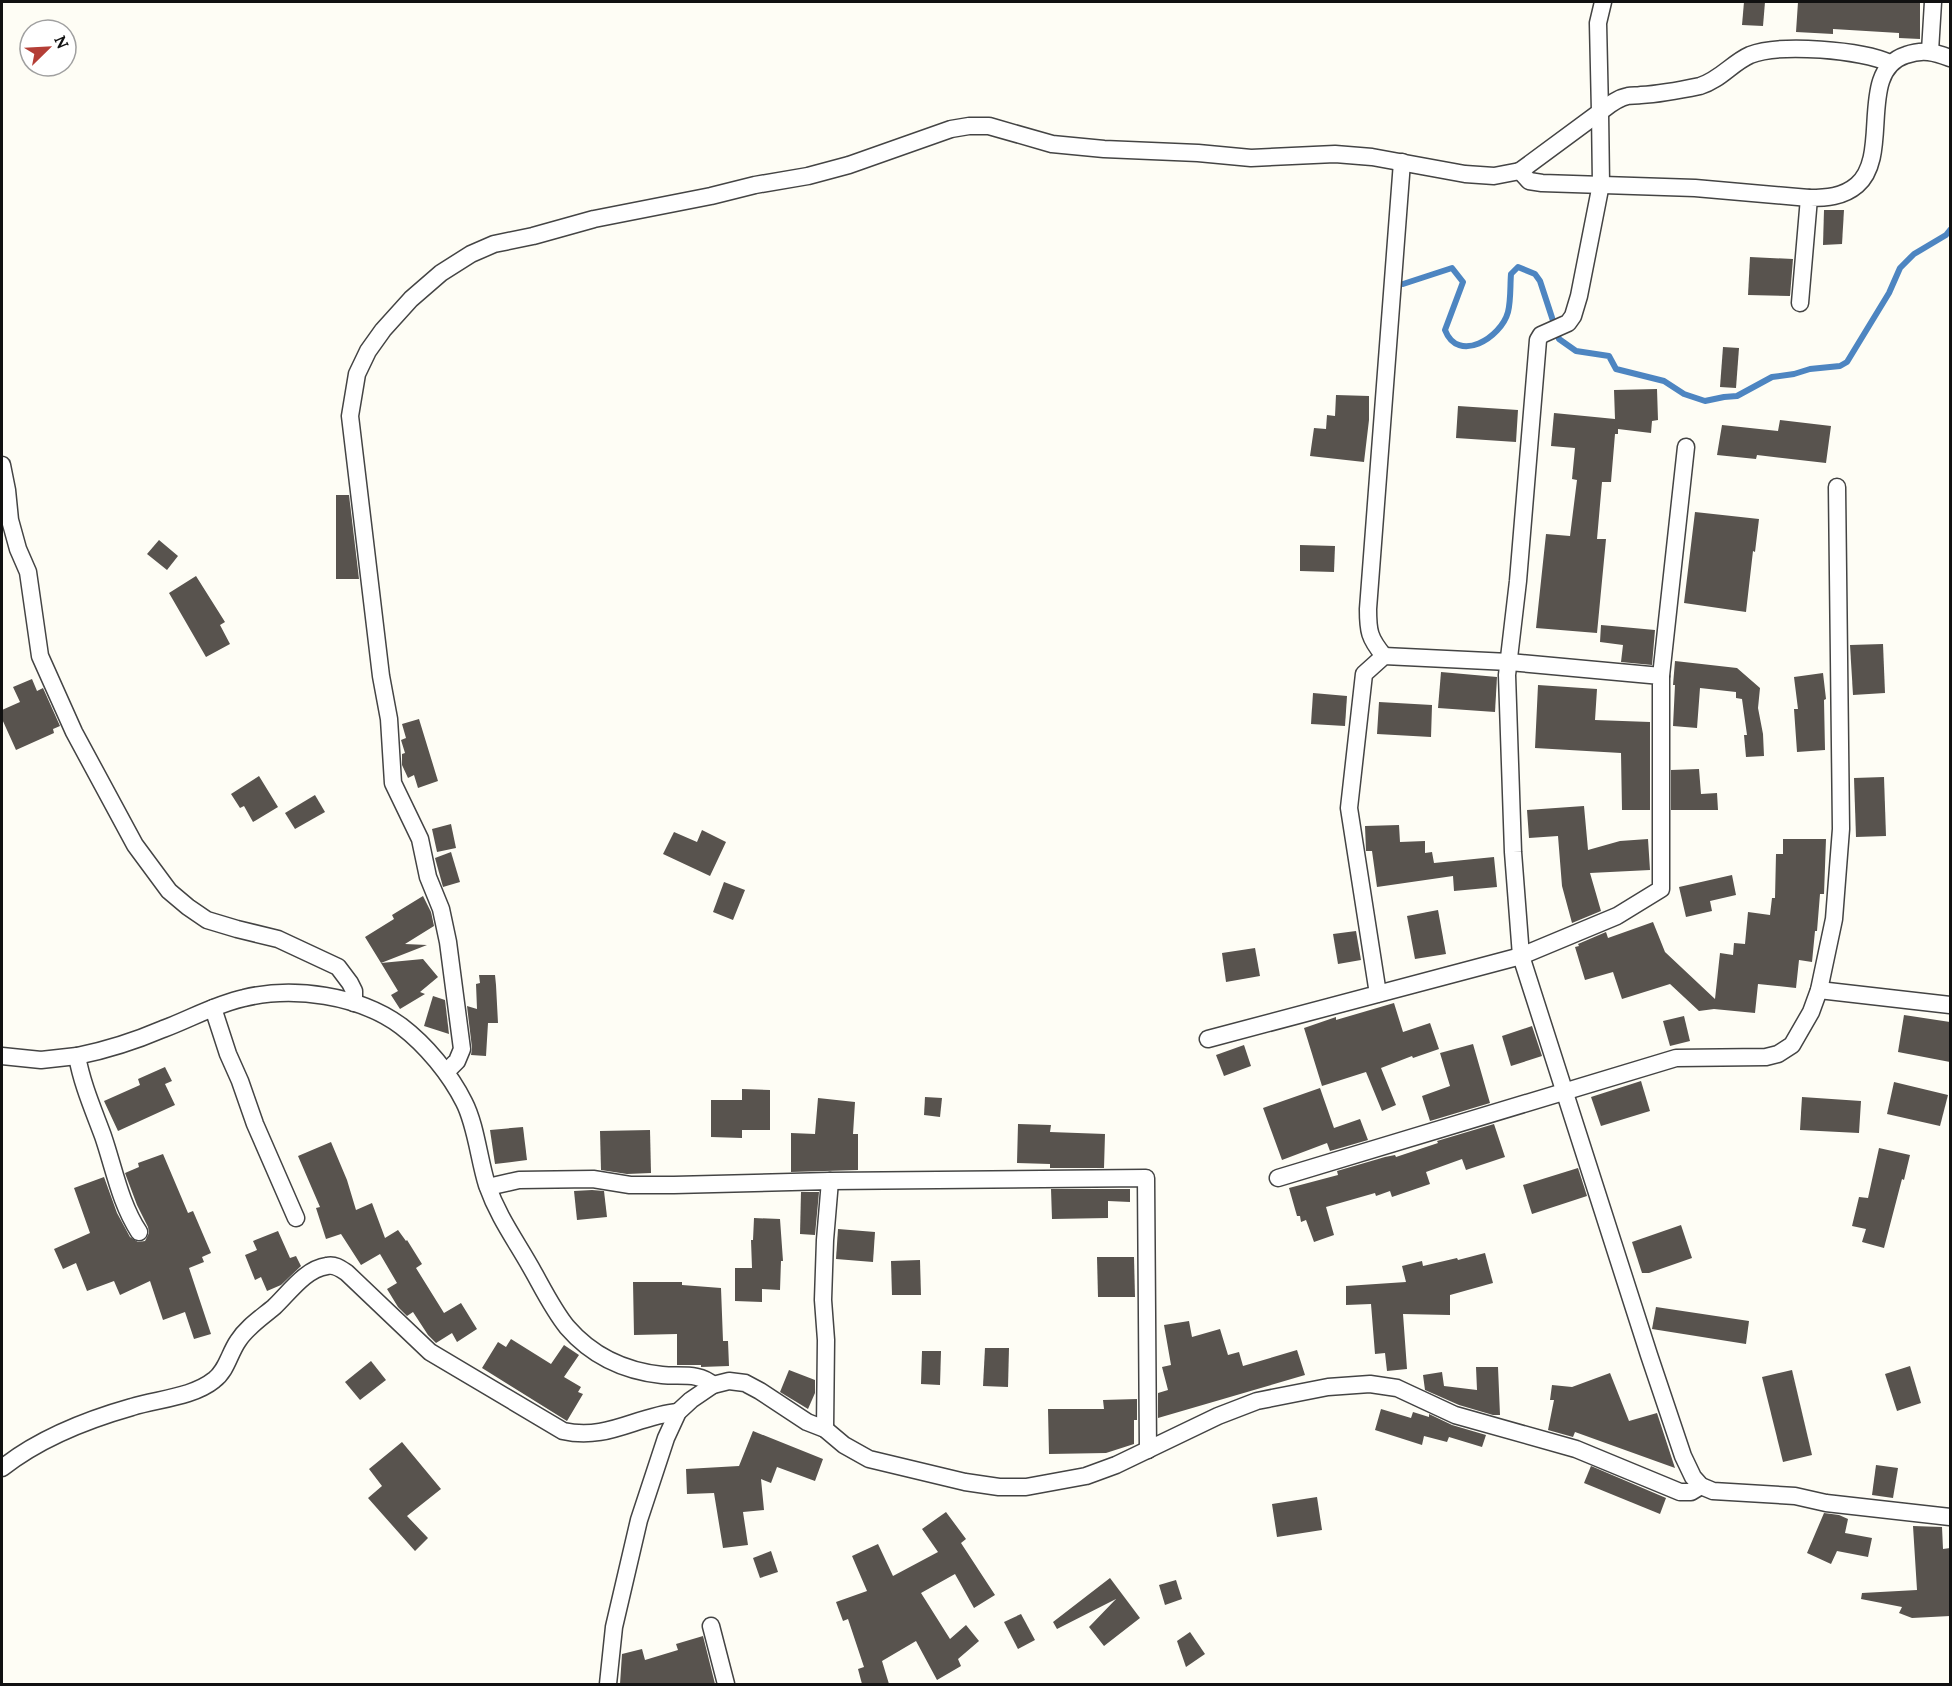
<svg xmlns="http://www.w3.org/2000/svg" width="1952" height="1686" viewBox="0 0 1952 1686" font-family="Lora,serif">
<rect width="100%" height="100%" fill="#fefdf5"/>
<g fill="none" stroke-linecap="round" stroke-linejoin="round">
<!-- stream -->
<path stroke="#4d85c1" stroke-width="6" d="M1403,284L1452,268L1463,282L1445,330C1458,364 1501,338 1508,312C1511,300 1510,286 1511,274L1518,267L1535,274L1540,281L1559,339L1576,351L1609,356L1616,369L1664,381L1684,394L1705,401L1724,397L1737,396L1772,377L1794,374L1810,369L1840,366L1847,362L1889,293L1900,268L1914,254L1946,235L1950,230"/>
</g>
<!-- building -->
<g fill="#58534e">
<path d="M1744,2H1765L1763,26L1742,25Z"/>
<path d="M1798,2H1920V39L1899,38V33L1833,29V34L1796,32Z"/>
<path d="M1824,210H1844L1842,244L1823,245Z"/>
<path d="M1750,257L1793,259L1790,296L1748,295Z"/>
<path d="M1723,347L1739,348L1736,388L1720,387Z"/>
<path d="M1657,389L1658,420L1652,421L1651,433L1618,429V434H1615L1611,482H1602L1597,539H1606L1597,633L1536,628L1546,534L1570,536L1577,480L1572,479L1575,448L1551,446L1554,413L1615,419L1614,390Z"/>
<path d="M1336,395L1369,396V420L1364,462L1310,456L1314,428L1326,429L1327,415L1335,416Z"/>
<path d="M1458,406L1518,410L1516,442L1456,438Z"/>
<path d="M1780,420L1831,426L1826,463L1757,455L1756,459L1717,455L1722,425L1778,431Z"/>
<path d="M336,495H349L359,579H336Z"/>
<path d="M1695,512L1759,519L1755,552L1753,551L1746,612L1684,603Z"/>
<path d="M159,540L178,556L167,570L147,554Z"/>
<path d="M1300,545L1335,546L1334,572L1300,571Z"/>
<path d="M196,576L225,622L220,625L230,644L206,657L169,593Z"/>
<path d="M1601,625L1655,630L1652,665L1621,662L1623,645L1600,642Z"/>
<path d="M1883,644L1885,693L1853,695L1850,645Z"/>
<path d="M1675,661L1737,668L1760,688L1758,708L1763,734L1764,756L1746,757L1744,735H1747L1742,699L1736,698V692L1700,688L1697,728L1673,726L1675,685H1673Z"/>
<path d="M1441,672L1497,677L1495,712L1438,708Z"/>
<path d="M1823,673L1826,699L1824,700L1825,750L1797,752L1794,709H1798L1794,677Z"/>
<path d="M32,679L37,691L43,688L60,726L53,729L54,733L16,750L2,719V710L20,702L13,687Z"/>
<path d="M1538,685L1597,689L1595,720L1650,722V810H1622L1621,753L1535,748Z"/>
<path d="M1313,693L1347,696L1345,726L1311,724Z"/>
<path d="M1379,702L1432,705L1431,737L1377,734Z"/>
<path d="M419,719L438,781L418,788L414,775L408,778L402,765V754L405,753L401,740L406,738L402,724Z"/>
<path d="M1699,769L1701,794L1717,793L1718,810H1671V770Z"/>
<path d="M259,776L278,807L253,822L244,806L240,808L231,794Z"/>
<path d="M1884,777L1886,836L1856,837L1854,778Z"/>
<path d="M315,795L325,812L295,829L285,813Z"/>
<path d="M1584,806L1588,850L1620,841L1648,839L1650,870L1590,873L1601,911L1572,923L1562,886L1558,836L1529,838L1527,810Z"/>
<path d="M451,824L456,848L437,852L432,829Z"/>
<path d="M1399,825L1400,842L1425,841V853L1432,852L1434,863L1494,857L1497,887L1454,891L1453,876L1377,887L1372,851H1366L1365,826Z"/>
<path d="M702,830L726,842L710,876L663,854L674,832L697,842Z"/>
<path d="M1783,839H1826L1824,894H1820L1817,931H1815L1812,962L1799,960L1796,988L1758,984L1755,1013L1714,1009L1699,1011L1670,984L1622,999L1613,972L1585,980L1575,947L1579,946L1578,944L1606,932L1608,938L1653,922L1665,952L1715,999L1720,953L1733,955L1734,943L1745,944L1748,912L1770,915L1772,898H1775L1776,854H1783Z"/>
<path d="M451,852L460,882L443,887L435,858Z"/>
<path d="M1732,875L1736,895L1710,901L1712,911L1686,917L1679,887Z"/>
<path d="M724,882L745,890L733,920L713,912Z"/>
<path d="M423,896L431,912L434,926L405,944L427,945L381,963L365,937L394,919L392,915Z"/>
<path d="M1438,910L1446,954L1415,959L1407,916Z"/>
<path d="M1356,931L1361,960L1338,964L1333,934Z"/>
<path d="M1255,948L1260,976L1226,982L1222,953Z"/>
<path d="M423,959L438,977L420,992L425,994L400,1009L391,995L398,991L381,963Z"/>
<path d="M479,975H495L496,985L498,1023H488L486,1056L471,1055L472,1048L467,1006L477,1009L476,984L480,983Z"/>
<path d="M433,996L445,1000L449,1034L424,1026Z"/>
<path d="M1394,1003L1403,1032L1430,1023L1439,1049L1413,1058L1412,1056L1381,1068L1396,1105L1382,1111L1366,1072L1322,1086L1304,1028L1336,1017V1020Z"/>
<path d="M1904,1015L1950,1022V1062L1898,1052Z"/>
<path d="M1684,1016L1690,1041L1670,1046L1663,1021Z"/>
<path d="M1532,1026L1542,1056L1511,1066L1502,1036Z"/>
<path d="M1473,1044L1490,1103L1430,1121L1422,1096L1450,1086L1440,1053Z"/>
<path d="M1244,1045L1251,1066L1224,1076L1216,1055Z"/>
<path d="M165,1067L172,1081L165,1084L175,1105L118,1131L104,1101L140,1085L138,1079Z"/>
<path d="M1641,1081L1650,1111L1601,1126L1591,1097Z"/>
<path d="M1894,1082L1948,1095L1940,1126L1887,1114Z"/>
<path d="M1320,1088L1334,1128L1360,1119L1368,1140L1330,1151L1327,1143L1282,1160L1263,1108Z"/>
<path d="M742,1089L770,1090V1130H742V1138L711,1137V1100H742Z"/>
<path d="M925,1097L942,1098L940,1117L924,1115Z"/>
<path d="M1802,1097L1861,1101L1859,1133L1800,1130Z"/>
<path d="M818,1098L855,1102L853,1134H858V1170L791,1172V1133L815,1134Z"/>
<path d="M1018,1124L1051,1125L1050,1132L1105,1134L1104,1168H1050V1164L1017,1163Z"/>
<path d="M1494,1124L1505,1157L1466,1170L1462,1159L1426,1172L1430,1184L1392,1197L1390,1191L1376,1196L1375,1193L1326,1207L1334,1235L1314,1242L1306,1220L1301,1222L1300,1216H1297L1289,1188L1338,1175L1337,1171L1385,1157L1395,1155L1396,1157L1438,1143L1437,1141Z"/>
<path d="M523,1127L527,1160L495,1164L490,1130Z"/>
<path d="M650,1130L651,1173L627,1174L601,1170L600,1131Z"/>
<path d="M331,1142L347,1180L356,1210L372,1203L385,1238L398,1230L406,1241L407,1240L422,1264L416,1268L444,1313L461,1303L477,1329L457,1342L452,1333L436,1343L428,1335L413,1312L407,1316L398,1307L387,1289L397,1283L380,1254L361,1265L341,1234L326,1239L316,1208L320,1207L298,1156Z"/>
<path d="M1879,1148L1910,1155L1904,1180L1902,1179L1884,1248L1862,1242L1866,1229L1852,1226L1859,1197L1868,1198Z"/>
<path d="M163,1154L188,1213L193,1211L211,1253L202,1257L204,1262L189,1268L211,1334L194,1339L185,1312L163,1320L150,1281L120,1295L114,1281L87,1291L76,1263L63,1269L54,1249L90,1233L74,1188L104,1177L117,1213L130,1237L138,1242L145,1241L149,1233L148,1227L137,1205L125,1173L139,1167L138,1163Z"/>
<path d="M1578,1168L1587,1196L1532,1214L1523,1185Z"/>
<path d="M1051,1189H1130V1202L1108,1201V1218L1052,1219Z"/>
<path d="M592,1190L604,1191L607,1217L577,1220L574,1191Z"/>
<path d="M801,1192H819L815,1235L800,1234Z"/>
<path d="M754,1218L780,1219L783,1261H781L780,1290L762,1289V1302L735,1301V1268H752L751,1240H753Z"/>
<path d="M1681,1225L1692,1258L1649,1273H1642L1632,1242Z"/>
<path d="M838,1229L875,1232L873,1262L836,1259Z"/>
<path d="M278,1231L290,1258L296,1256L301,1266L281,1285L267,1291L261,1277L255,1280L245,1255L257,1250L253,1241Z"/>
<path d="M1485,1253L1493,1283L1450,1295V1315L1403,1314L1407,1369L1387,1371L1385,1353L1375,1354L1371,1304L1346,1305V1286L1406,1282L1402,1266L1422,1261L1423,1266L1457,1258L1458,1260Z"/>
<path d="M1097,1257H1134L1135,1297H1098Z"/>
<path d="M920,1260L921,1295H892L891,1261Z"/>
<path d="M633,1282H682V1285L721,1288L723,1341H728L729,1366L701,1367V1365H677V1334L634,1335Z"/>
<path d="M1656,1307L1749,1321L1746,1344L1652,1329Z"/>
<path d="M1189,1321L1192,1337L1220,1329L1228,1355L1239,1352L1243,1366L1297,1350L1305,1375L1158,1418V1393L1168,1390L1162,1367L1171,1365L1164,1325Z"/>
<path d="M511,1339L551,1364L564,1345L579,1355L564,1377L581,1387L578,1392L583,1394L567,1421L482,1368L498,1342L506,1347Z"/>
<path d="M985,1348H1009L1008,1387L983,1386Z"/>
<path d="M922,1351H941L940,1385L921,1384Z"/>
<path d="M371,1361L386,1380L360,1400L345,1382Z"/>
<path d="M1910,1366L1921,1403L1897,1411L1885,1374Z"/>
<path d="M1476,1367H1498L1500,1415H1493L1459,1405L1425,1390L1423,1375L1442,1372L1444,1386L1477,1390Z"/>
<path d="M789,1370L815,1380V1393L808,1409L780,1392Z"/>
<path d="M1792,1370L1812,1455L1783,1462L1762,1377Z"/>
<path d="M1610,1373L1629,1421L1657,1413L1675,1468L1575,1432L1573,1437L1548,1430L1554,1400H1550L1552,1385L1572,1387Z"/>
<path d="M1137,1399V1420H1134V1444L1106,1453L1049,1454L1048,1409H1104L1103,1400Z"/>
<path d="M1381,1409L1411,1418L1413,1412L1429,1417V1414L1452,1425L1486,1435L1482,1447L1449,1437L1447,1442L1424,1436L1422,1445L1375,1430Z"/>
<path d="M753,1431L823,1459L815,1481L777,1467L771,1483L761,1479L764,1510L743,1512L748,1545L723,1548L714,1493L687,1494L686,1469L739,1466Z"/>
<path d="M402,1442L441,1489L407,1516L428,1538L415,1551L368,1498L382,1486L369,1469Z"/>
<path d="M1876,1465L1898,1468L1893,1498L1872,1495Z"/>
<path d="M1591,1466L1666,1498L1660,1514L1584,1483Z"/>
<path d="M1317,1497L1322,1530L1277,1537L1272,1504Z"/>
<path d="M946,1512L966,1539L961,1543L995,1595L974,1608L955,1574L921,1593L950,1639L966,1625L979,1641L958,1659L961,1666L937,1680L916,1641L882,1661L889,1684H862L858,1669L864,1667L848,1619L843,1621L836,1602L867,1591L852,1556L878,1544L893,1576L938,1552L922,1529Z"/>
<path d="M1824,1513L1839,1515L1848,1519L1845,1533L1872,1538L1868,1557L1837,1551L1831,1564L1807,1553Z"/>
<path d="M1913,1526L1942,1527L1943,1549L1950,1548V1616L1912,1618L1899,1613L1902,1607L1861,1599L1862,1593L1917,1590Z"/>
<path d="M771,1551L778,1572L760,1578L753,1558Z"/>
<path d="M1110,1578L1140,1618L1104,1646L1089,1627L1116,1599L1057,1629L1053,1622Z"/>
<path d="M1176,1580L1182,1599L1165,1605L1159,1585Z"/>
<path d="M1021,1614L1035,1640L1018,1649L1004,1622Z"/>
<path d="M1190,1632L1205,1654L1186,1667L1177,1641Z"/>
<path d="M703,1636L715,1684H620L622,1654L642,1649L645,1660L678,1650L676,1644Z"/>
</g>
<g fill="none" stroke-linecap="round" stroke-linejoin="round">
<defs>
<g id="minor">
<path d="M1603,2L1598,23L1600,112L1520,171L1529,181L1542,183L1695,188L1809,198"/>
<path d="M1930,51L1933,2"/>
<path d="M1890,63C1862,50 1780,43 1750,55C1732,63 1720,80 1700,86C1681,90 1661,94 1641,95C1637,96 1632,95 1628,96C1617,98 1608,106 1600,112L1601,184L1579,296L1573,316L1568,323L1541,335L1538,340L1518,581L1507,675L1513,852L1521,956L1649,1355L1683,1456L1693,1477L1701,1486L1713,1491L1795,1496L1826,1503L1950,1517"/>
<path d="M1800,303L1809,198C1826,198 1843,197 1857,185C1892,155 1856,71 1906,55C1923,49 1934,52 1950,58"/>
<path d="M2,465L7,490L10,520L18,549L28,572L40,656L74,732L135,845L169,891L188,907L207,920L237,929L278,939L338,967L350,983L354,991V1003"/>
<path d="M1384,656C1369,638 1368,631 1368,609L1402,162"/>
<path d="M1661,676L1686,447"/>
<path d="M1819,990L1950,1005"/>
<path d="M213,1008L228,1054L240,1081L255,1124L296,1218"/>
<path d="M1208,1039L1521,956L1617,916L1661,889V676L1509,662L1384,656L1364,674L1349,808L1378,994"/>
<path d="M2,1056L41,1060L77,1056"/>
<path d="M446,1072L457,1061L462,1049L448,942L441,909L428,877L420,839L393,783L389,719L381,676L350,416L357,374L368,351L383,330L411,299L441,273L471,254L494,244L533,236L594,219L711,196L755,185L808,176L849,165L951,129L969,126H989L1052,144L1104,149L1198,153L1251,158L1335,154L1372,157L1465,174L1494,176L1520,171"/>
<path d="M1278,1178L1676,1058L1766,1057L1778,1054L1792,1045L1811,1012L1819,990L1834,919L1841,829L1837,487"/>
<path d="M830,1181L1146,1178L1148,1450"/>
<path d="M488,1187L519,1180L593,1179L630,1185H674L830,1181L825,1240L823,1300L826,1340L825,1429"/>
<path d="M139,1232C120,1203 114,1168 103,1136C93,1109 82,1084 77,1056C107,1050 135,1041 163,1029C190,1019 216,1004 244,998C293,986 359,995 401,1026C426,1045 450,1074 464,1102C476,1125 479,1160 487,1185C499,1219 517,1242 534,1273C544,1291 554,1311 567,1327C592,1356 624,1371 662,1375C680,1377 699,1372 713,1385"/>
<path d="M2,1468C40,1438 86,1420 132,1407C158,1399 193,1397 214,1380C227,1370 229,1354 238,1341C247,1327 261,1318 274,1307C289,1293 305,1269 327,1266C335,1264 341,1269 347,1273L430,1352L563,1431C607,1441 636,1416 678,1412"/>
<path d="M711,1626L726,1684"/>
<path d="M608,1684L614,1627L639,1520L666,1438L678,1412L691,1400L713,1385L729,1381L745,1383L760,1391L807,1422L825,1429L844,1445L869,1459L965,1482L999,1487H1026L1086,1476L1116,1465L1218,1416L1257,1401L1328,1387L1370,1384L1397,1388L1455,1415L1576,1449L1680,1492H1691L1701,1486"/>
</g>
</defs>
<!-- minor casing -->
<use href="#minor" stroke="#444" stroke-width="19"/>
<!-- minor -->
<use href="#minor" stroke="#fff" stroke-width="16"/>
</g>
<!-- border -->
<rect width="1952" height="1686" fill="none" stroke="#111111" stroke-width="6"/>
<!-- north arrow -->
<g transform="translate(48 48) rotate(66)"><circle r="28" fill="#ffffff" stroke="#a0a0a0" stroke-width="1.5"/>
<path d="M0-4.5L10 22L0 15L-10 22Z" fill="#b43e36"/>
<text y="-9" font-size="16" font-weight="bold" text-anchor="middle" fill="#111111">N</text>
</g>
</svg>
